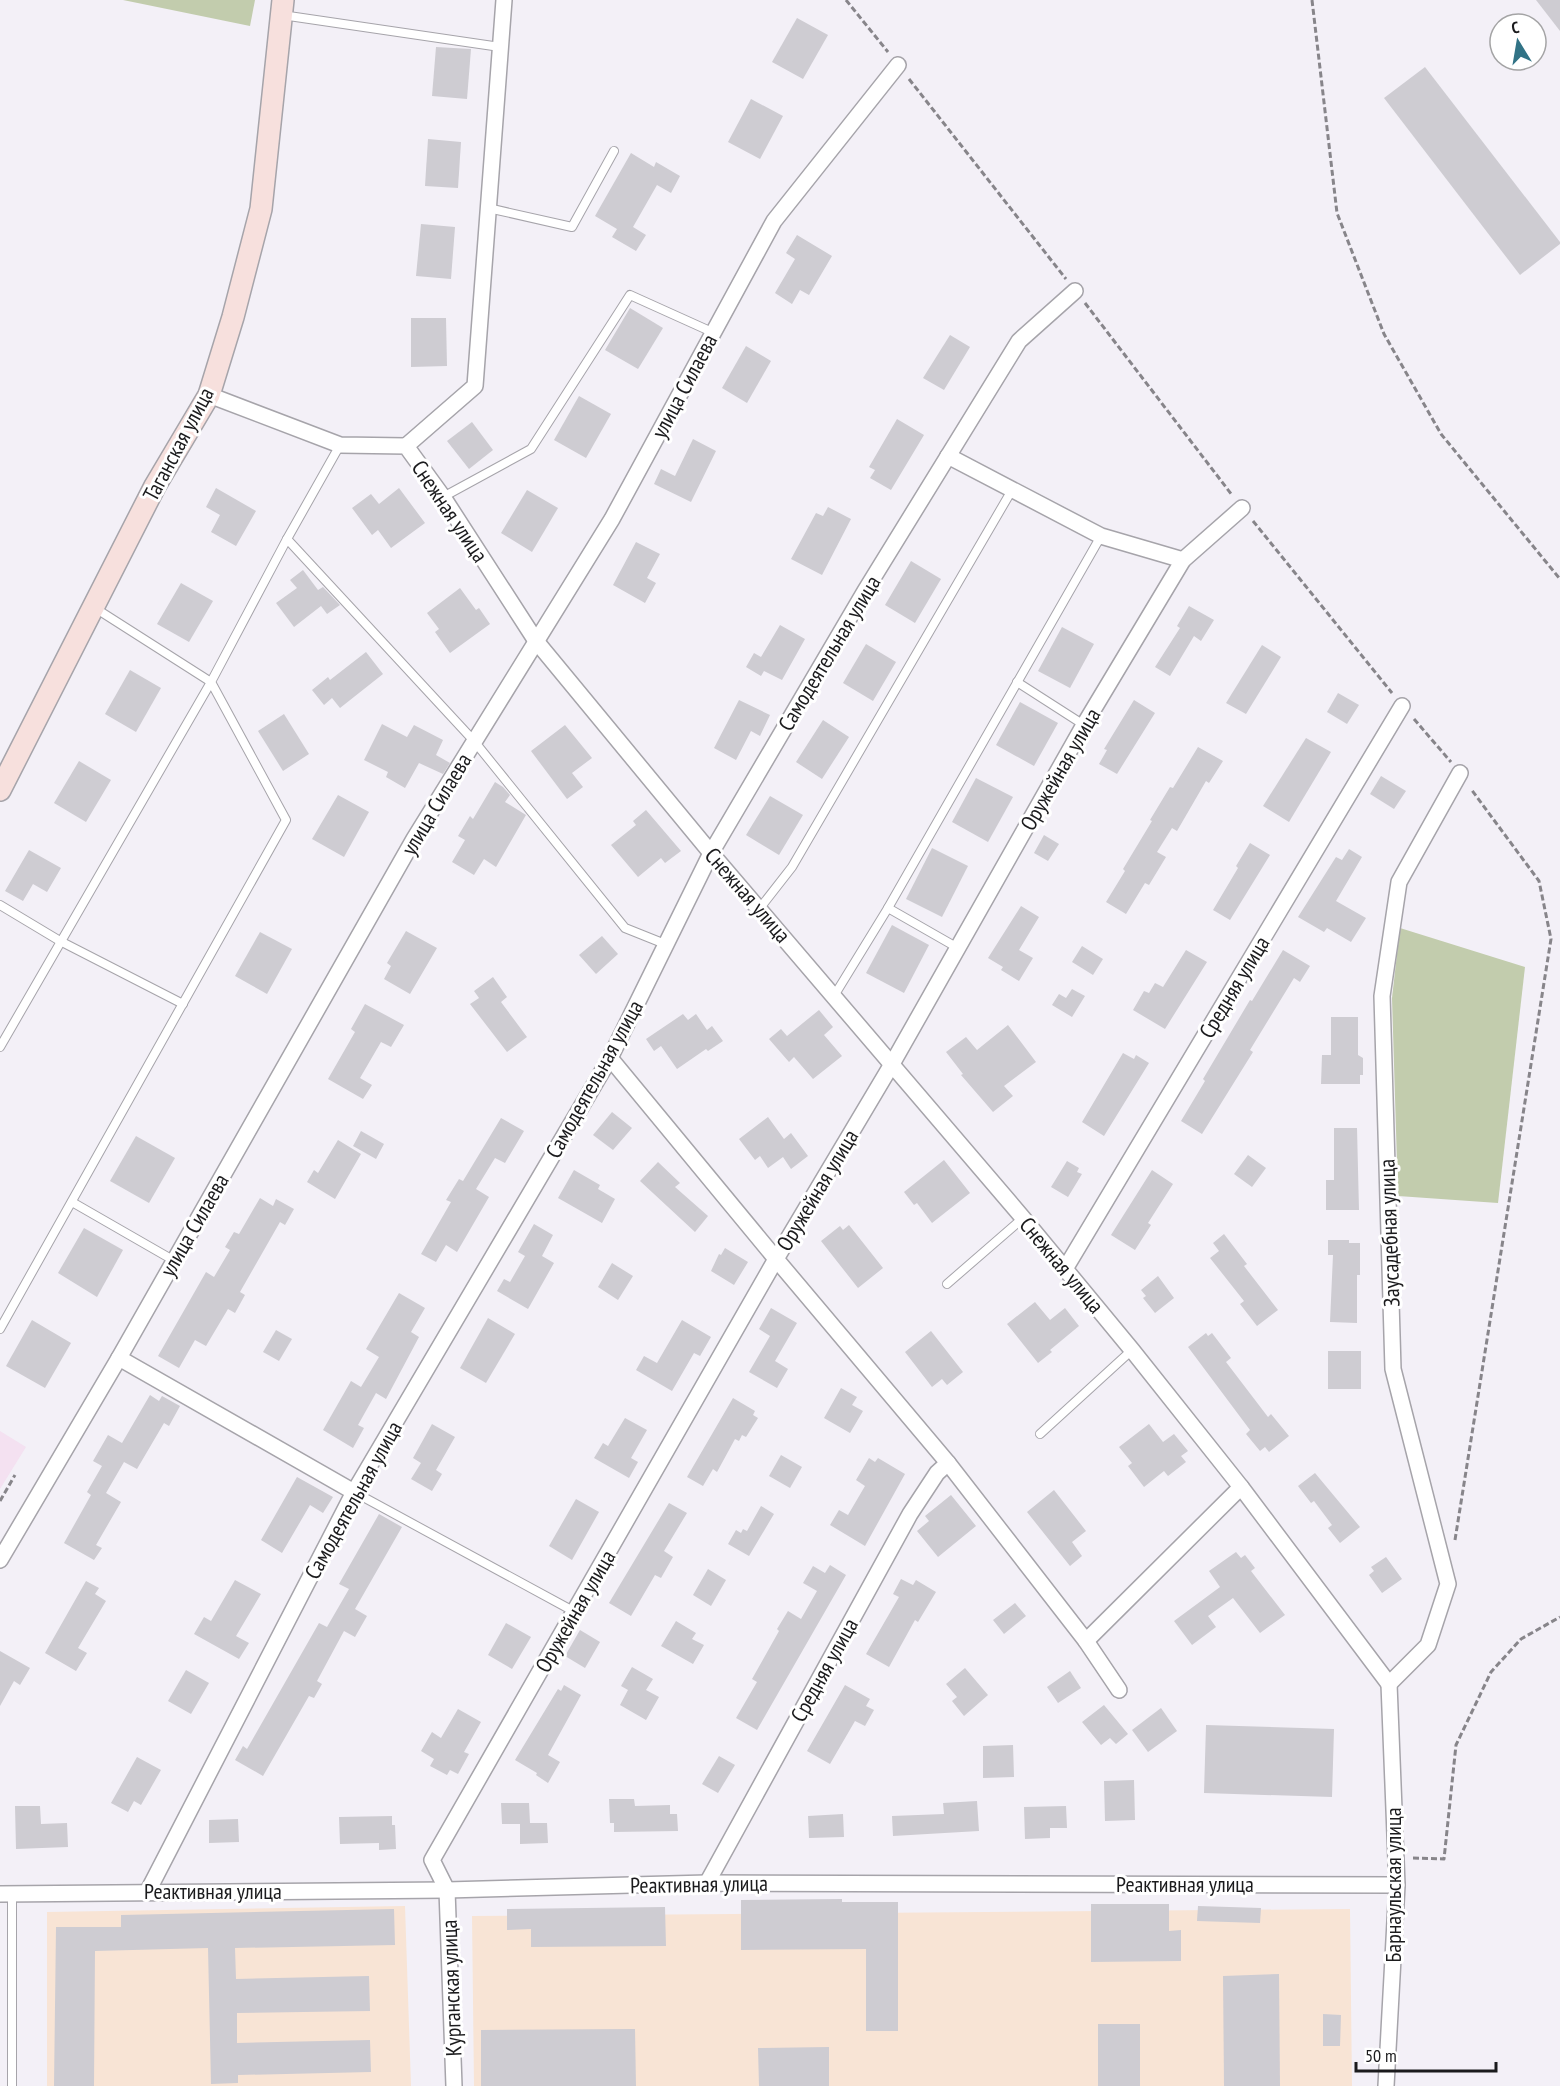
<svg xmlns="http://www.w3.org/2000/svg" width="1560" height="2086" viewBox="0 0 1560 2086" font-family="'PT Sans Narrow',sans-serif">
<rect width="100%" height="100%" fill="#f3f0f7"/>
<!-- industrial -->
<g fill="#f8e4d5">
<path d="M405,1906L411,2086H47V1912Z"/>
<path d="M1350,1909L1352,2086H474L472,1916Z"/>
</g>
<!-- education -->
<path fill="#f4e1f1" d="M0,1431L26,1447L0,1489Z"/>
<!-- green -->
<g fill="#c2ccad">
<path d="M123,0H255L250,26Z"/>
<path d="M1400,928L1525,967L1498,1203L1398,1196L1392,998Z"/>
</g>
<!-- building -->
<g fill="#ceccd2">
<path d="M1536,0H1560V31Z"/>
<path d="M797,18L828,35L803,79L772,62Z"/>
<path d="M436,47L471,49L467,99L432,96Z"/>
<path d="M1425,67L1560,242V244L1520,275L1384,98Z"/>
<path d="M751,99L783,116L760,159L728,142Z"/>
<path d="M428,139L461,142L458,188L425,186Z"/>
<path d="M631,153L654,167L656,162L680,176L671,193L657,185L633,227L646,235L636,251L612,237L617,229L595,216Z"/>
<path d="M421,224L455,227L451,279L416,276Z"/>
<path d="M797,235L832,256L809,295L800,290L792,304L775,293L795,259L786,253Z"/>
<path d="M630,308L663,328L638,369L605,350Z"/>
<path d="M411,318H446L447,366L411,367Z"/>
<path d="M950,335L970,347L944,390L923,378Z"/>
<path d="M746,346L771,361L747,403L722,388Z"/>
<path d="M579,396L611,414L586,458L554,440Z"/>
<path d="M897,419L924,435L891,490L870,478L875,470L869,467Z"/>
<path d="M472,422L493,450L469,469L447,441Z"/>
<path d="M693,439L716,451L691,502L654,484L661,469L675,476Z"/>
<path d="M216,488L256,511L236,546L211,532L220,515L206,507Z"/>
<path d="M399,488L425,523L391,548L378,530L372,535L352,508L371,494L379,504Z"/>
<path d="M527,490L558,508L532,552L501,533Z"/>
<path d="M828,507L851,519L822,575L791,559L816,513L823,516Z"/>
<path d="M636,542L660,554L647,578L656,583L645,603L613,585Z"/>
<path d="M911,561L941,579L915,623L885,605Z"/>
<path d="M303,570L318,590L323,587L340,605L327,614L321,606L294,627L276,603L297,588L290,580Z"/>
<path d="M181,583L213,601L189,642L157,624Z"/>
<path d="M460,588L476,610L479,608L490,624L450,653L435,632L439,629L427,613Z"/>
<path d="M1189,606L1214,620L1201,641L1194,636L1170,676L1155,667L1180,628L1177,626Z"/>
<path d="M780,625L805,639L782,680L764,671L761,676L746,667L754,653L761,657Z"/>
<path d="M1062,627L1094,644L1070,688L1038,671Z"/>
<path d="M866,644L896,662L873,701L843,683Z"/>
<path d="M1262,645L1281,657L1246,714L1226,703Z"/>
<path d="M366,652L383,674L340,708L332,698L324,705L312,690L328,677L330,680Z"/>
<path d="M130,670L161,688L136,732L105,714Z"/>
<path d="M1338,693L1359,705L1347,724L1327,712Z"/>
<path d="M739,700L770,715L760,736L751,731L736,760L714,748Z"/>
<path d="M1134,700L1155,713L1117,774L1099,764L1107,750L1104,749Z"/>
<path d="M1020,702L1058,723L1034,766L996,745Z"/>
<path d="M284,714L309,754L283,771L258,731Z"/>
<path d="M823,720L849,737L822,779L796,762Z"/>
<path d="M382,724L407,737L414,725L443,740L436,755L450,763L443,774L419,763L405,788L386,777L388,772L364,760Z"/>
<path d="M565,725L592,758L572,773L583,787L567,799L531,751Z"/>
<path d="M1306,738L1331,752L1289,822L1263,806Z"/>
<path d="M1198,747L1223,761L1209,783L1206,781L1177,831L1172,828L1157,852L1166,857L1149,885L1145,883L1126,914L1106,902L1125,871L1123,869L1152,821L1150,820L1170,787L1173,788Z"/>
<path d="M79,761L111,780L86,822L54,803Z"/>
<path d="M1381,776L1406,791L1394,809L1370,794Z"/>
<path d="M976,778L1013,797L988,842L952,822Z"/>
<path d="M495,782L503,787L510,795L505,802L526,815L496,867L484,859L474,875L452,862L465,840L458,836L470,816L473,819Z"/>
<path d="M338,795L369,812L344,857L312,839Z"/>
<path d="M770,796L803,815L779,855L746,835Z"/>
<path d="M646,810L681,851L665,863L661,858L638,877L611,845L636,825L633,821Z"/>
<path d="M1044,835L1059,844L1048,861L1034,853Z"/>
<path d="M1250,843L1270,855L1230,920L1213,910L1238,868L1236,866Z"/>
<path d="M932,848L968,866L942,917L906,899Z"/>
<path d="M1349,849L1362,857L1336,901L1366,918L1351,942L1327,928L1324,932L1298,917L1336,857L1342,860Z"/>
<path d="M29,850L61,868L47,892L33,884L23,901L5,891Z"/>
<path d="M1021,906L1039,917L1019,950L1033,958L1019,981L1001,970L1003,967L988,958Z"/>
<path d="M892,925L929,945L904,993L866,973Z"/>
<path d="M406,931L437,948L410,994L384,979L391,966L387,963Z"/>
<path d="M260,932L292,949L267,994L235,976Z"/>
<path d="M602,936L618,954L596,974L579,955Z"/>
<path d="M1082,946L1103,959L1093,975L1072,962Z"/>
<path d="M1186,950L1207,962L1165,1029L1133,1010L1144,991L1149,993L1155,983L1163,987Z"/>
<path d="M1283,950L1310,966L1300,982L1294,978L1250,1050L1253,1052L1202,1134L1181,1121L1205,1081L1203,1079L1250,1000L1252,1001Z"/>
<path d="M493,977L507,997L501,1002L527,1037L507,1052L470,1004L479,998L474,991Z"/>
<path d="M1072,989L1085,996L1072,1017L1052,1005L1059,994L1066,998Z"/>
<path d="M365,1004L404,1025L391,1047L381,1042L360,1078L372,1085L363,1099L328,1079L355,1032L351,1029Z"/>
<path d="M819,1010L833,1027L824,1035L842,1056L813,1079L794,1057L789,1062L769,1039L781,1029L787,1036Z"/>
<path d="M683,1014L688,1020L696,1014L707,1030L712,1026L723,1041L708,1051L706,1049L677,1069L661,1046L654,1051L646,1039Z"/>
<path d="M1331,1017H1358V1055L1363,1058V1075H1360V1084H1321L1322,1055H1331Z"/>
<path d="M1008,1025L1036,1062L1004,1086L1013,1096L993,1112L961,1075L963,1074L946,1052L966,1037L977,1050Z"/>
<path d="M1123,1053L1134,1059L1136,1055L1149,1063L1104,1136L1082,1122Z"/>
<path d="M612,1112L632,1128L613,1150L593,1135Z"/>
<path d="M768,1117L784,1139L791,1133L808,1156L791,1169L783,1157L768,1168L760,1156L755,1160L739,1139Z"/>
<path d="M501,1118L524,1131L505,1163L495,1158L476,1189L489,1197L457,1252L446,1245L436,1262L421,1254L451,1202L446,1200L459,1179L463,1181Z"/>
<path d="M1334,1128H1357L1359,1210H1326V1180H1334Z"/>
<path d="M361,1131L384,1144L376,1159L353,1146Z"/>
<path d="M136,1136L175,1158L149,1203L110,1181Z"/>
<path d="M338,1140L361,1154L335,1199L307,1182L314,1170L318,1173Z"/>
<path d="M1248,1155L1266,1168L1252,1187L1234,1174Z"/>
<path d="M944,1160L970,1193L932,1223L917,1203L914,1205L904,1192Z"/>
<path d="M1067,1161L1079,1168L1077,1172L1082,1174L1068,1197L1051,1187Z"/>
<path d="M658,1162L680,1183L675,1187L708,1216L695,1232L640,1181Z"/>
<path d="M574,1170L600,1185L598,1189L615,1199L602,1223L558,1198Z"/>
<path d="M1152,1170L1173,1184L1148,1223L1151,1225L1135,1250L1111,1235Z"/>
<path d="M260,1198L273,1206L276,1199L294,1209L285,1225L280,1222L240,1292L245,1295L235,1313L228,1309L206,1346L195,1340L179,1368L158,1356L206,1272L214,1277L230,1250L225,1247L234,1232L239,1234Z"/>
<path d="M534,1224L553,1235L542,1256L554,1263L528,1309L497,1291L504,1279L510,1282L525,1256L518,1252Z"/>
<path d="M849,1225L883,1268L858,1288L821,1241L840,1226L843,1230Z"/>
<path d="M84,1228L123,1250L97,1297L58,1273Z"/>
<path d="M1224,1234L1247,1264L1244,1266L1278,1310L1257,1326L1240,1304L1244,1301L1210,1258L1219,1251L1213,1243Z"/>
<path d="M1328,1240H1349V1243H1360V1275H1357V1323L1330,1322L1333,1255H1328Z"/>
<path d="M725,1248L748,1262L734,1285L711,1271L719,1254L721,1255Z"/>
<path d="M612,1263L633,1276L618,1300L598,1287Z"/>
<path d="M1158,1276L1174,1298L1155,1313L1143,1298L1146,1296L1141,1290Z"/>
<path d="M399,1293L425,1308L411,1332L419,1337L386,1399L376,1393L358,1425L364,1428L353,1448L323,1430L351,1381L361,1387L379,1357L366,1349Z"/>
<path d="M1035,1302L1050,1320L1065,1308L1079,1326L1050,1350L1052,1352L1038,1363L1007,1324Z"/>
<path d="M771,1308L797,1323L775,1361L788,1369L777,1388L749,1372L770,1336L759,1329Z"/>
<path d="M488,1318L515,1334L486,1383L460,1368Z"/>
<path d="M32,1320L71,1343L45,1388L6,1366Z"/>
<path d="M682,1320L711,1337L700,1356L694,1353L672,1391L636,1370L644,1356L657,1363Z"/>
<path d="M276,1330L292,1339L279,1361L263,1352Z"/>
<path d="M931,1331L963,1372L947,1385L942,1379L932,1387L905,1352Z"/>
<path d="M1206,1333L1208,1336L1212,1333L1231,1358L1226,1362L1268,1417L1271,1414L1289,1436L1269,1452L1265,1447L1260,1451L1246,1434L1250,1430L1188,1347Z"/>
<rect x="1328" y="1351" width="33" height="38"/>
<path d="M841,1388L857,1397L852,1405L863,1411L850,1433L824,1418Z"/>
<path d="M150,1395L159,1401L162,1396L180,1406L169,1426L164,1423L137,1469L124,1462L106,1493L121,1502L96,1545L102,1548L94,1560L64,1543L91,1495L87,1492L102,1466L93,1461L108,1435L122,1443Z"/>
<path d="M733,1398L755,1411L753,1415L758,1418L746,1437L742,1435L739,1441L735,1439L717,1472L713,1469L703,1486L687,1477Z"/>
<path d="M625,1418L647,1430L631,1458L638,1462L629,1478L594,1458L603,1443L608,1446Z"/>
<path d="M432,1424L455,1437L436,1470L442,1474L432,1491L411,1479L421,1463L413,1458Z"/>
<path d="M1149,1424L1163,1442L1174,1434L1188,1451L1181,1456L1186,1462L1168,1476L1164,1471L1144,1487L1128,1466L1132,1463L1119,1447Z"/>
<path d="M781,1455L802,1467L790,1488L769,1476Z"/>
<path d="M869,1458L875,1462L878,1458L905,1474L865,1546L830,1525L839,1510L848,1515L865,1486L856,1480Z"/>
<path d="M1315,1473L1360,1527L1340,1543L1328,1528L1332,1525L1314,1501L1311,1503L1298,1486Z"/>
<path d="M297,1477L333,1497L323,1513L310,1505L282,1553L261,1540Z"/>
<path d="M1054,1490L1086,1531L1072,1542L1082,1556L1070,1566L1027,1512Z"/>
<path d="M951,1495L976,1526L938,1557L917,1531L929,1521L925,1516Z"/>
<path d="M576,1499L599,1512L572,1560L549,1546Z"/>
<path d="M669,1503L687,1513L664,1551L673,1557L661,1578L655,1575L631,1616L609,1603Z"/>
<path d="M761,1506L774,1514L749,1556L728,1544L736,1530L741,1533L743,1529L747,1531Z"/>
<path d="M379,1514L402,1527L355,1609L367,1616L355,1637L344,1631L317,1681L322,1684L314,1698L309,1696L263,1776L235,1760L243,1746L247,1749L319,1623L327,1627L349,1589L339,1584Z"/>
<path d="M1236,1552L1241,1558L1245,1555L1255,1568L1251,1571L1285,1615L1260,1633L1233,1598L1208,1616L1216,1627L1192,1645L1174,1621L1220,1587L1209,1571Z"/>
<path d="M1386,1557L1402,1579L1382,1593L1369,1575L1374,1571L1371,1567Z"/>
<path d="M830,1565L846,1575L757,1730L736,1718L757,1682L752,1679L779,1631L777,1629L788,1611L801,1619L817,1591L803,1583L813,1566L825,1573Z"/>
<path d="M708,1569L726,1580L711,1606L693,1595Z"/>
<path d="M901,1579L913,1585L916,1580L936,1592L918,1622L915,1620L889,1667L866,1654L899,1597L893,1594Z"/>
<path d="M235,1580L261,1594L236,1636L249,1643L239,1659L194,1634L204,1617L211,1621Z"/>
<path d="M86,1581L99,1588L95,1594L106,1601L78,1648L87,1653L76,1671L45,1653Z"/>
<path d="M1015,1603L1026,1616L1004,1634L993,1620Z"/>
<path d="M676,1621L696,1633L692,1639L704,1645L693,1664L661,1646Z"/>
<path d="M506,1623L531,1637L512,1669L488,1655Z"/>
<path d="M580,1630L600,1642L585,1668L565,1656Z"/>
<path d="M0,1651L30,1668L20,1685L14,1681L0,1706Z"/>
<path d="M632,1667L653,1679L646,1690L659,1697L646,1720L620,1705L628,1690L621,1686Z"/>
<path d="M965,1668L988,1695L964,1716L952,1701L957,1697L946,1684Z"/>
<path d="M186,1670L209,1683L191,1714L168,1701Z"/>
<path d="M1070,1671L1081,1688L1058,1703L1047,1687Z"/>
<path d="M564,1685L581,1695L548,1755L560,1762L548,1783L536,1775L537,1773L515,1760L558,1689L561,1691Z"/>
<path d="M845,1685L870,1699L866,1706L874,1710L865,1726L855,1721L830,1764L807,1751Z"/>
<path d="M1104,1705L1128,1734L1116,1744L1110,1738L1101,1745L1082,1722Z"/>
<path d="M1161,1708L1177,1731L1148,1752L1132,1730Z"/>
<path d="M458,1709L481,1722L464,1752L469,1754L458,1774L450,1770L447,1775L430,1766L434,1759L421,1751L432,1732L441,1738Z"/>
<path d="M1206,1725L1334,1729L1332,1797L1204,1793Z"/>
<path d="M1013,1745L1014,1777L983,1778V1746Z"/>
<path d="M719,1756L735,1765L718,1793L702,1784Z"/>
<path d="M137,1757L161,1770L141,1805L134,1801L128,1812L111,1803Z"/>
<path d="M1134,1780L1135,1820L1105,1821L1104,1781Z"/>
<path d="M609,1799H634L635,1806L670,1805V1814H677L678,1831L614,1832V1823H610Z"/>
<path d="M977,1801L979,1831L893,1836L892,1816L944,1814L943,1803Z"/>
<path d="M501,1803H529L530,1823H547L548,1843L520,1844V1824H502Z"/>
<path d="M15,1806H40L41,1824L67,1823L68,1847L16,1849Z"/>
<path d="M1066,1806L1067,1828H1050V1838L1025,1839L1024,1807Z"/>
<path d="M843,1814L844,1837L809,1838L808,1816Z"/>
<path d="M392,1816V1825H395L396,1849L379,1850V1843L340,1844L339,1817Z"/>
<path d="M238,1819L239,1842L209,1843V1820Z"/>
<path d="M842,1899V1902H898V2031H866V1949L741,1950V1900Z"/>
<path d="M1091,1904H1169V1931L1181,1930V1961L1091,1962Z"/>
<path d="M1198,1906L1261,1908L1260,1923L1197,1921Z"/>
<path d="M665,1907L666,1946L531,1947V1929L507,1930V1909Z"/>
<path d="M394,1909L395,1945L235,1948L236,1979L369,1976L370,2011L237,2013V2043L370,2040L371,2072L238,2075V2083L211,2084L208,1948L95,1951L94,2086H54L56,1927H121V1915Z"/>
<path d="M1279,1974L1280,2086H1224L1223,1976Z"/>
<path d="M1323,2014L1341,2015L1340,2046H1323Z"/>
<rect x="1098" y="2024" width="42" height="62"/>
<path d="M635,2029L636,2086H481V2030Z"/>
<path d="M829,2047V2086H759L758,2048Z"/>
</g>
<g fill="none" stroke-linecap="round" stroke-linejoin="round">
<defs>
<g id="service">
<path d="M282,15L500,47"/>
<path d="M488,208L572,227L614,151"/>
<path d="M443,497L531,449L630,295L712,332"/>
<path d="M287,539L474,741L625,928L665,944"/>
<path d="M1017,682L1084,725"/>
<path d="M0,905L60,941L183,1004"/>
<path d="M760,908L792,867L1012,490"/>
<path d="M888,908L958,948"/>
<path d="M834,996L888,908L1101,536"/>
<path d="M0,1047L211,682L95,608"/>
<path d="M72,1202L173,1260"/>
<path d="M947,1284L1023,1218"/>
<path d="M0,1329L286,820L211,682L287,539L340,445"/>
<path d="M1040,1434L1132,1350"/>
<path d="M354,1492L575,1612"/>
<path d="M12,1894V2086"/>
</g>
<g id="minor">
<path d="M209,395L340,445L406,446L443,497L536,641L711,853L1023,1218L1132,1350L1241,1487L1389,1684"/>
<path d="M406,446L475,386L504,0"/>
<path d="M948,456L1101,536L1183,560"/>
<path d="M610,1058L776,1259L948,1463L1086,1641L1241,1487"/>
<path d="M1065,1269L1402,706"/>
<path d="M119,1358L354,1492"/>
<path d="M0,1560L119,1358L414,839L612,519L774,221L898,65"/>
<path d="M1086,1641L1119,1690"/>
<path d="M1389,1684L1428,1645L1448,1584L1393,1369L1382,996L1399,882L1460,773"/>
<path d="M707,1883L910,1514L937,1473L948,1463"/>
<path d="M148,1891L354,1492L610,1058L711,853L865,591L1019,341L1075,291"/>
<path d="M0,1894L447,1890L707,1883L1397,1885"/>
<path d="M454,2086L447,1890L432,1860L776,1259L892,1064L1084,725L1183,560L1242,508"/>
<path d="M1386,2086L1397,1885L1389,1684"/>
</g>
<path id="secondary" d="M0,790L155,486L209,395L233,317L261,209L283,0"/>
</defs>
<!-- service casing -->
<use href="#service" stroke="#a6a4aa" stroke-width="10"/>
<!-- minor casing -->
<use href="#minor" stroke="#a6a4aa" stroke-width="18"/>
<!-- secondary casing -->
<use href="#secondary" stroke="#a6a4aa" stroke-width="24"/>
<!-- path -->
<g stroke="#87858a" stroke-width="3" stroke-dasharray="6 3" stroke-linecap="butt">
<path d="M846,0L888,52"/>
<path d="M1312,0L1337,213L1384,334L1441,434L1560,579"/>
<path d="M909,79L1066,279"/>
<path d="M1085,303L1232,495"/>
<path d="M1253,521L1392,693"/>
<path d="M1414,719L1451,762"/>
<path d="M0,1501L15,1475"/>
<path d="M1455,1540L1551,939L1539,881L1471,789"/>
<path d="M1413,1858L1444,1859L1456,1745L1491,1672L1521,1639L1560,1617"/>
</g>
<!-- service -->
<use href="#service" stroke="#fff" stroke-width="8"/>
<!-- minor -->
<use href="#minor" stroke="#fff" stroke-width="15"/>
<!-- secondary -->
<use href="#secondary" stroke="#f7e0dd" stroke-width="21"/>
</g>
<g text-anchor="middle" stroke-width="6" stroke-linejoin="round" paint-order="stroke">
<!-- street labels -->
<g font-size="22" fill="#1b1b1d" stroke="#fff">
<text transform="translate(684 386) rotate(-62)" y="8">улица Силаева</text>
<text transform="translate(178 444) rotate(-62)" y="8">Таганская улица</text>
<text transform="translate(450 511) rotate(56)" y="8">Снежная улица</text>
<text transform="translate(829 653) rotate(-59)" y="8">Самодеятельная улица</text>
<text transform="translate(1060 769) rotate(-60)" y="8">Оружейная улица</text>
<text transform="translate(436 804) rotate(-59)" y="8">улица Силаева</text>
<text transform="translate(748 895) rotate(49)" y="8">Снежная улица</text>
<text transform="translate(1234 987) rotate(-59)" y="8">Средняя улица</text>
<text transform="translate(594 1079) rotate(-61)" y="8">Самодеятельная улица</text>
<text transform="translate(817 1190) rotate(-59)" y="8">Оружейная улица</text>
<text transform="translate(194 1225) rotate(-60)" y="8">улица Силаева</text>
<text transform="translate(1389 1233) rotate(-92)" y="8">Заусадебная улица</text>
<text transform="translate(1062 1265) rotate(50)" y="8">Снежная улица</text>
<text transform="translate(353 1500) rotate(-61)" y="8">Самодеятельная улица</text>
<text transform="translate(575 1611) rotate(-60)" y="8">Оружейная улица</text>
<text transform="translate(824 1670) rotate(-61)" y="8">Средняя улица</text>
<text transform="translate(699 1884) rotate(-1)" y="8">Реактивная улица</text>
<text x="1185" y="1892">Реактивная улица</text>
<text transform="translate(1393 1885) rotate(-90)" y="8">Барнаульская улица</text>
<text x="213" y="1899">Реактивная улица</text>
<text transform="translate(451 1988) rotate(-92)" y="8">Курганская улица</text>
</g>
</g>
<!-- north arrow -->
<g transform="translate(1518 42) rotate(349)"><circle r="28" fill="#ffffff" stroke="#a4a4a5" stroke-width="1.5"/>
<path d="M0-4.5L10 22L0 15L-10 22Z" fill="#317386"/>
<text y="-9" font-size="16" font-weight="bold" text-anchor="middle" fill="#1b1b1d">С</text>
</g>
<!-- scale -->
<path d="M1356 2062v9h140v-9" fill="none" stroke="#1b1b1d" stroke-width="3"/>
<text x="1365" y="2062" font-size="18" fill="#1b1b1d" stroke="#ffffff" stroke-width="4.5" paint-order="stroke">50 m</text>
</svg>
